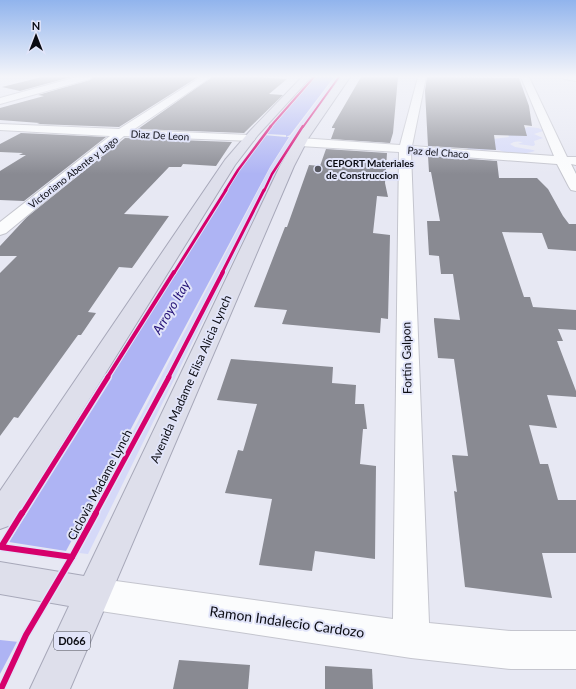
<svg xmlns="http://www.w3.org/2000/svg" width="576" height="689" viewBox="0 0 576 689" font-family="Lato,sans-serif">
<rect width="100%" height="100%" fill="#e7e8f3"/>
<!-- green -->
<g fill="#d5d9f8">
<path d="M335,77H340L297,137L279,167L88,554L70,552L270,168L290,137Z"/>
<path d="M528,127L538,128L543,130V131L534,134L543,138L534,141L535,145L533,146L518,144L523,142C518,141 514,141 510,144L515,147L533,150L535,151C525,154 516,155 506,153C503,152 501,150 497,150C487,148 476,156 467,149L472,146L494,143L495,142L493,139L509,137L508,135Z"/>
</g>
<!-- water -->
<g fill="#aeb4f4">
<path d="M316,77H334L290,135L286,137H289L270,167L66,551L9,542L242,166L264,135L286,137V135L266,134Z"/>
<path d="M0,632L20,636L0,674Z"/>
</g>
<!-- pier -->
<path fill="#e7e8f3" d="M0,630L21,634L22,637L19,642L0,640Z"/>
<!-- building -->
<g fill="#898a92">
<path d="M42,77H71L20,91L2,87Z"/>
<path d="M92,77H198L119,127L37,124L40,123L0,120V108L44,96L38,95L90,80Z"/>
<path d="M212,77H257L287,79L269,94L283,95L244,133L138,129Z"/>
<path d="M361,77H398L393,133L390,143L331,139L335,128H332V127Z"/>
<path d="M427,77L519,78L529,106L532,126L524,125L527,136L494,135L496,150L428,146L425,91Z"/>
<path d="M21,133L106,137L24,201L0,200V171L26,155H19L23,153L0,152V144Z"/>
<path d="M125,138L232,142L216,166L183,164L181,167H169L124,214L169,216L132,268L119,267L88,312L96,313L81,335H78L18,418L14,417L0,436V273L17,256H0V246L27,217Z"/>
<path d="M326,149L387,153L385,183L388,197L377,196L373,233L390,235L388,319L381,318L380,333L282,324L287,310L254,307L285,227H287L309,165L320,166Z"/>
<path d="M428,156L497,161L499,178H537L548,189L563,216L569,224H576V251L548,249L542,233L502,232L524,297H530L533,307L576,310V330L558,329L563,341H557L576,391V397L547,395L557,428L529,425L540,464H548L558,500H576V553H542L552,598L465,587L454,491L457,492L452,455L468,456L454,359L438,358L434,321V318L460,320L453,274H441L439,256L429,255L427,221H440L431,172H429Z"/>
<path d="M231,359L333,367L332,383L356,385L355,404H364L367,429H363L360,464L376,466L375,559L315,551L312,571L259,565L272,499L225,493L238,450L243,451L257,404L217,400Z"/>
<path d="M179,660L250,665L248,689H173Z"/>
<path d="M325,666L372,669L373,689H325Z"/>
</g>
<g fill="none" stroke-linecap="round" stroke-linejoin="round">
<defs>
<g id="minor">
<path d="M77,77H91L90,79L0,104V98Z"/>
<path d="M201,77H211L133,130L249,135L253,137L255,139L253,141L124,136L6,233L0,235V222L110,136L0,130V124L119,129Z"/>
<path d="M418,77H426L412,146L554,156L521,77H529L567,157H576V165L571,164L576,174V191L571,190L569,187L557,164L411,153L429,623L511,631H576V669H511L411,658L94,610L82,606L77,594L82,582L94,578L393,619L399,152L300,146L296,145L294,142L296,139L300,138L400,145Z"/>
<path d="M563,77H576V81L564,79Z"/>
</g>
<g id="highway">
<path d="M302,77H311L258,135L235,165L11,525L0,529V491L225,160L250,131Z"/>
<path d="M341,77H350L309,137L294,166L70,689H30L69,606L0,594V562L84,576L280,166L297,137Z"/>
</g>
</defs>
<!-- minor casing -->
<use href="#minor" stroke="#c4c5ce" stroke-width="2"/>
<!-- highway casing -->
<use href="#highway" stroke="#a7a8b9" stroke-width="2"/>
<!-- minor -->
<use href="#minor" fill="#fbfcfd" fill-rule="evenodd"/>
<!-- highway -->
<use href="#highway" fill="#dedfeb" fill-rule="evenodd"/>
<defs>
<g id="cycleway-far5">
<path d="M270,127L314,77"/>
<path d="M303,127L339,77"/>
</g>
<g id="cycleway-far4">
<path d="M225,191L238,170L271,126"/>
<path d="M264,191L272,174L303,126"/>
</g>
<g id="cycleway-far3">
<path d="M174,273L226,190"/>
<path d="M222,273L264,190"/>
</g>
<g id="cycleway-far2">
<path d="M107,378L174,272"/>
<path d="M168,378L223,272"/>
</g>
<g id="cycleway-far1">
<path d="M22,514L108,377"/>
<path d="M95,514L169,377"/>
</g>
<g id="cycleway">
<path d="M22,513L1,547L72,557L96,513"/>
<path d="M1,689L26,635L72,557"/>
</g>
</defs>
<!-- cycleway-far5 casing -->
<use href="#cycleway-far5" stroke="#e1e4f9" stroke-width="3"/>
<!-- cycleway-far4 casing -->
<use href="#cycleway-far4" stroke="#e1e4f9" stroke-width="4"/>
<!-- cycleway-far3 casing -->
<use href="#cycleway-far3" stroke="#e1e4f9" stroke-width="5"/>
<!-- cycleway-far2 casing -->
<use href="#cycleway-far2" stroke="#e1e4f9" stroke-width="6"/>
<!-- cycleway-far1 casing -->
<use href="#cycleway-far1" stroke="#e1e4f9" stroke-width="8"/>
<!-- cycleway casing -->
<use href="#cycleway" stroke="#e1e4f9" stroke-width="9"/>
<!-- cycleway-far5 -->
<use href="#cycleway-far5" stroke="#d6006c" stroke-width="2"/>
<!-- cycleway-far4 -->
<use href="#cycleway-far4" stroke="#d6006c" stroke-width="2.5"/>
<!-- cycleway-far3 -->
<use href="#cycleway-far3" stroke="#d6006c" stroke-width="3"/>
<!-- cycleway-far2 -->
<use href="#cycleway-far2" stroke="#d6006c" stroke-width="4"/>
<!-- cycleway-far1 -->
<use href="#cycleway-far1" stroke="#d6006c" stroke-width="5"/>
<!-- cycleway -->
<use href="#cycleway" stroke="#d6006c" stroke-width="6"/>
</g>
<!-- sky -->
<linearGradient id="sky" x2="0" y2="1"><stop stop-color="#91b4ed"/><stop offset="0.44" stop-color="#f4f5fa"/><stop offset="1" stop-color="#f4f5fa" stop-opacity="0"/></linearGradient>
<rect width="576" height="174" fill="url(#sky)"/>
<!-- markers -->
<circle fill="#575861" stroke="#e1e4f9" stroke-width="1.5" cx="318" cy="169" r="4"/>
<g text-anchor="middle" stroke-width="4" stroke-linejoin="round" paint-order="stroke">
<!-- far-street labels -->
<g font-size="10" fill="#0a0b12" stroke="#e1e4f9">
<text transform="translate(160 135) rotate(3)" y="4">Diaz De Leon</text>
<text transform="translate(438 152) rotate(4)" y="4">Paz del Chaco</text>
<text transform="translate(73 172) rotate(-38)" y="4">Victoriano Abente y Lago</text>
</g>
<!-- far-poi labels -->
<g font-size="10" font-weight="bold" fill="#0a0b12" stroke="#e1e4f9" text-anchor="start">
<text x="326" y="167">CEPORT Materiales<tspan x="326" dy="12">de Construccion</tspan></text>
</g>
<!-- shield labels -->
<rect fill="#e1e4f9" stroke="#4a4c57" stroke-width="1" x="54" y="632" width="36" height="18" rx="3"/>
<g font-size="11" font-weight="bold" fill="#0a0b12">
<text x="72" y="645">D066</text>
</g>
<!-- street labels -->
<g font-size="12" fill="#0a0b12" stroke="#e1e4f9">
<text transform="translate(407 358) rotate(-91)" y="4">Fortín Galpon</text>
<text transform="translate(191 379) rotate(-66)" y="4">Avenida Madame Elisa Alicia Lynch</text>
<text transform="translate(100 485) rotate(-62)" y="4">Ciclovia Madame Lynch</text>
</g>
<!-- water labels -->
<g font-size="13" font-style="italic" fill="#241176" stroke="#e1e4f9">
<text transform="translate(171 307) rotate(-59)" y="5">Arroyo Itay</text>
</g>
<!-- near-street labels -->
<g font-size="14" fill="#0a0b12" stroke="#e1e4f9">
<text transform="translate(287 622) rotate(8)" y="5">Ramon Indalecio Cardozo</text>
</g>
</g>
<!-- north arrow -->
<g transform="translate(36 36)" stroke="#e1e4f9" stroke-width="3" paint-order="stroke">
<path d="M0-3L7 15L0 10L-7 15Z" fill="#0a0b12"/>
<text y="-6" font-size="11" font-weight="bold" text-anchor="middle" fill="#0a0b12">N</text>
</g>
</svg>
